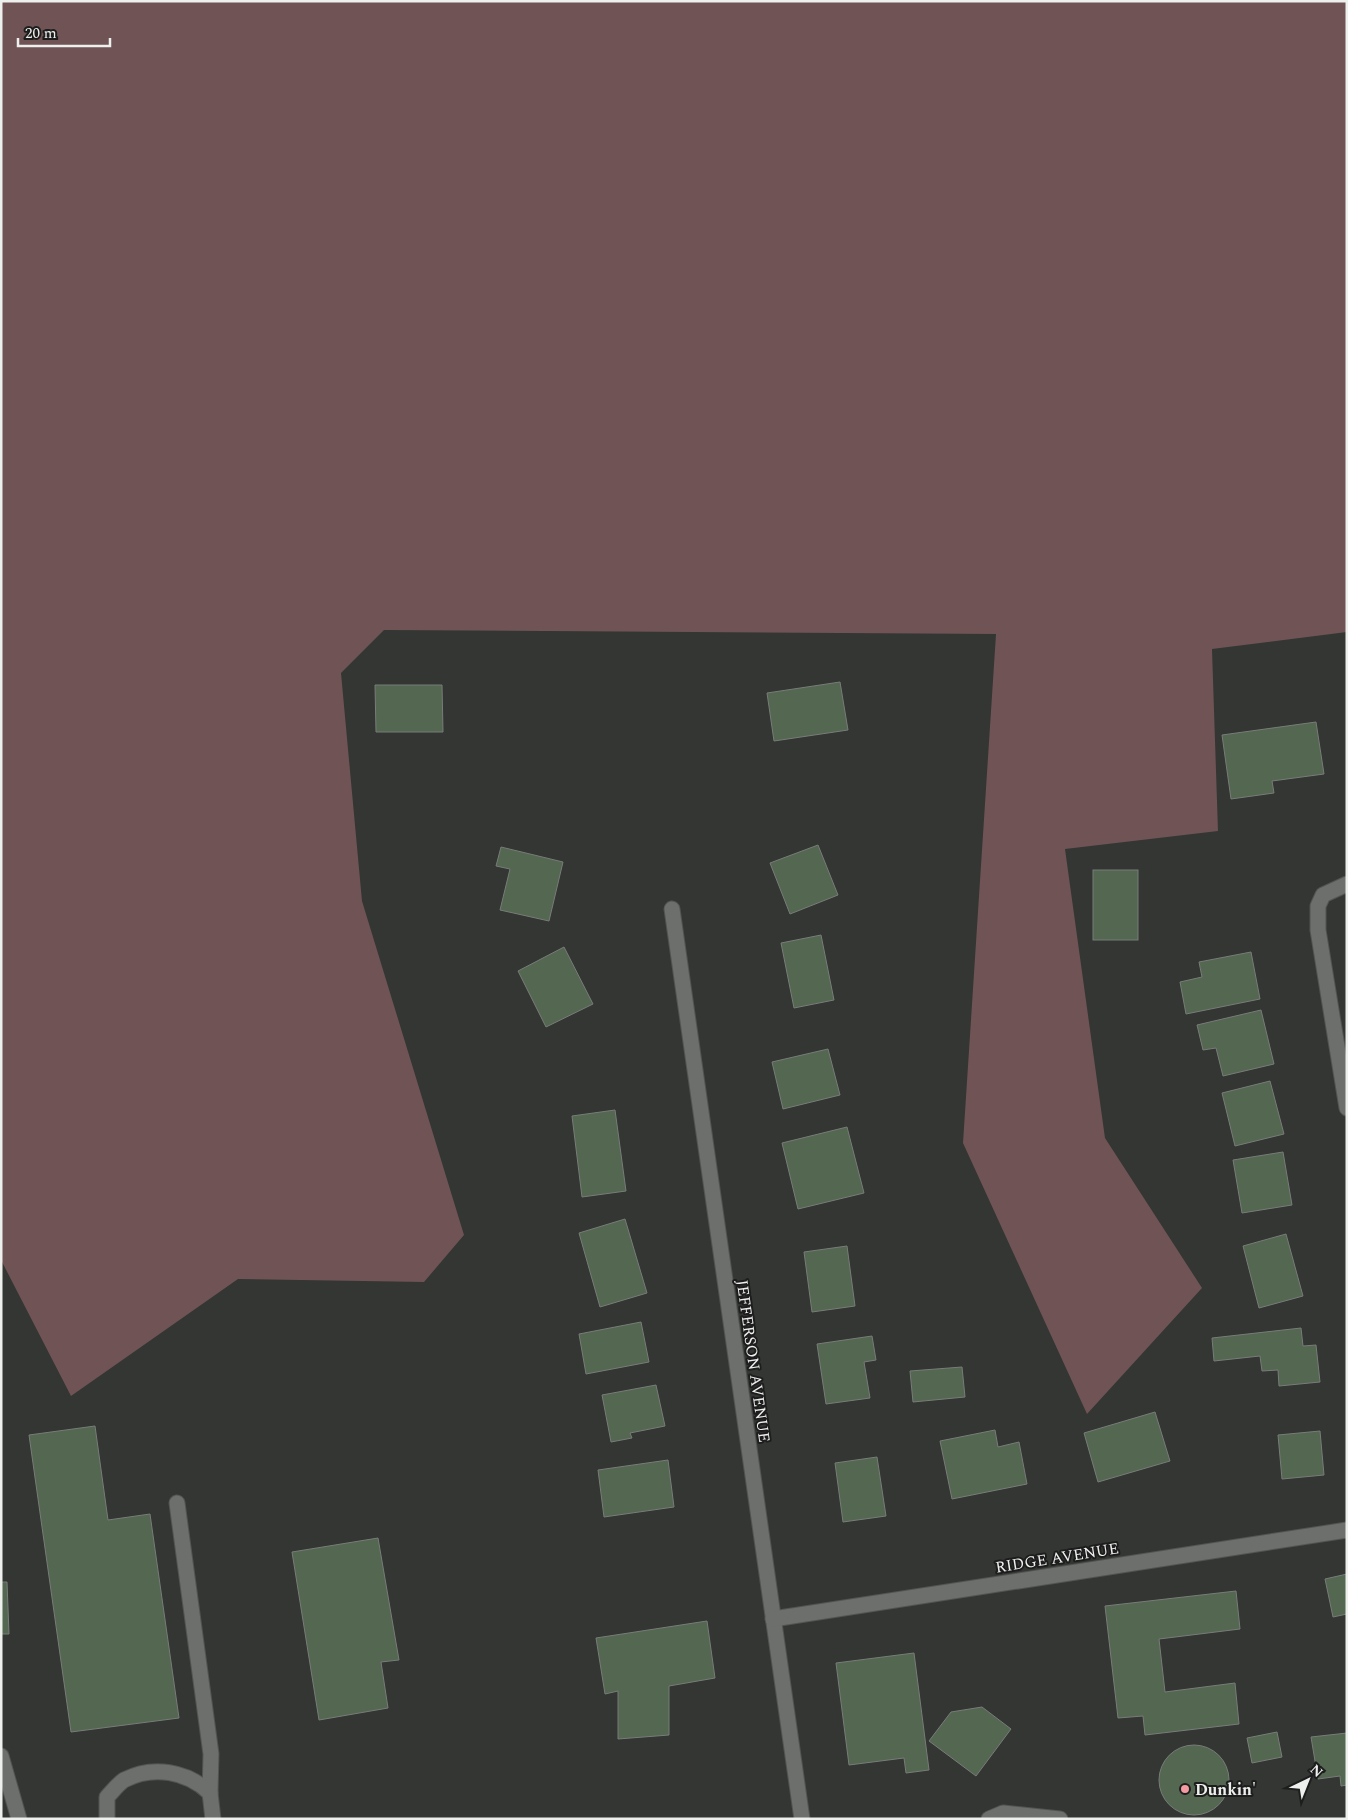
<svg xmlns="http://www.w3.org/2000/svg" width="1348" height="1820" viewBox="0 0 1348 1820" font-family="Spectral,serif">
<rect width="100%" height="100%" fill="#333633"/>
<!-- green -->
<path fill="#6f5355" d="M1,1H1347V632L1212,649L1218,831L1065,849L1105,1138L1202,1288L1087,1414L963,1143L996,634L384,630L341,673L362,901L464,1235L424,1282L238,1279L71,1396L1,1260Z"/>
<!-- building -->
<g fill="#536751" stroke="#797c79">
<path d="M840,682L848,730L774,741L767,693Z"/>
<path d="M375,685H442L443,732H376Z"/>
<path d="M1316,722L1324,774L1272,781L1274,793L1231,799L1222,735Z"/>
<path d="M818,845L838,895L790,914L770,863Z"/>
<path d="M501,847L563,862L549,921L500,910L510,869L496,866Z"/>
<rect x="1093" y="870" width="45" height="70"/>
<path d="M821,935L834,1000L794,1008L781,943Z"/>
<path d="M564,947L593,1004L546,1027L518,971Z"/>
<path d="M1251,952L1260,999L1186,1014L1180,982L1202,977L1199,962Z"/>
<path d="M1261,1010L1274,1064L1223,1076L1216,1048L1203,1050L1197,1025Z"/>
<path d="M828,1049L840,1095L783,1109L772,1062Z"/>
<path d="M1270,1081L1284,1134L1235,1146L1222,1093Z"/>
<path d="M615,1110L626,1191L582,1197L572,1116Z"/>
<path d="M847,1127L864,1193L798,1209L782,1143Z"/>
<path d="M1283,1152L1292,1205L1242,1213L1233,1160Z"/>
<path d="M625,1219L647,1293L600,1307L579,1233Z"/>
<path d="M1286,1234L1303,1296L1259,1308L1243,1246Z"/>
<path d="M847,1246L855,1306L812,1312L804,1252Z"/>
<path d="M641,1322L649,1362L586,1374L579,1334Z"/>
<path d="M1301,1328L1303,1346L1316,1345L1320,1382L1279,1386L1278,1370L1262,1371L1260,1356L1214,1361L1212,1338Z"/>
<path d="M872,1336L876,1360L864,1362L870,1398L826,1404L817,1344Z"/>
<path d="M962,1367L965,1397L913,1402L910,1371Z"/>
<path d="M656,1385L665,1426L630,1433L632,1438L611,1442L602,1395Z"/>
<path d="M1155,1412L1170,1461L1098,1482L1084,1433Z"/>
<path d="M95,1426L108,1520L150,1514L179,1718L71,1732L29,1435Z"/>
<path d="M995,1430L998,1447L1019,1442L1027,1484L952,1499L940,1441Z"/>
<path d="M1320,1431L1324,1475L1282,1479L1278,1435Z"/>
<path d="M877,1457L886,1516L843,1522L835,1463Z"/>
<path d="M668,1460L674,1507L604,1517L598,1470Z"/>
<path d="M378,1538L399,1660L381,1662L388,1708L319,1720L292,1552Z"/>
<path d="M1347,1574V1614L1333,1617L1325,1579Z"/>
<path d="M1,1582H7L9,1634H1Z"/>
<path d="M1236,1591L1240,1629L1159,1639L1165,1692L1235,1683L1239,1724L1145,1735L1143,1716L1118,1718L1105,1606Z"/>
<path d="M707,1621L715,1678L669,1686V1735L618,1739V1691L605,1694L596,1638Z"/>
<path d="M914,1653L929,1770L906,1773L904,1758L849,1765L836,1663Z"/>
<path d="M982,1707L1011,1729L976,1776L929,1741L951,1712Z"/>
<path d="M1277,1732L1282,1757L1252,1763L1247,1738Z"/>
<path d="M1347,1733V1785L1341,1786L1340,1776L1318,1779L1311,1737Z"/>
<circle cx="1194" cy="1780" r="35"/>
</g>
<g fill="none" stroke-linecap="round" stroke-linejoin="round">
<defs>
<g id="lane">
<path d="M177,1503L211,1754L210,1793"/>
<path d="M1,1756L19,1819"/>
<path d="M107,1819V1797C112,1792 118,1784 124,1780C153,1765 187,1771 210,1793L213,1819"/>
<path d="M989,1819L1003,1813L1060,1819"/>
</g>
<g id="street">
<path d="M1347,884L1323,895L1318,906V930L1347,1108"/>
<path d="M672,909L802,1819"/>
<path d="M773,1619L1347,1530"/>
</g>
</defs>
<!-- lane casing -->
<use href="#lane" stroke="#525452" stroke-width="17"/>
<!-- street casing -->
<use href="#street" stroke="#525452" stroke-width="17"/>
<!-- lane -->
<use href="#lane" stroke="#6c6f6c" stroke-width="15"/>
<!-- street -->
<use href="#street" stroke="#6c6f6c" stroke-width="15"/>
</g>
<!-- markers -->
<circle fill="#f49aa3" stroke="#1c1d1c" stroke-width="2" cx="1185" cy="1789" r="5"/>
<g text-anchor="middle" stroke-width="4" stroke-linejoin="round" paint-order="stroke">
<!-- street labels -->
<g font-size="16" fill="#eef0ee" stroke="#1c1d1c">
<text transform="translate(754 1361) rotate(82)" y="6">JEFFERSON AVENUE</text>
<text transform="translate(1057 1557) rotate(-9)" y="6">RIDGE AVENUE</text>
</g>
<!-- poi labels -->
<g font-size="16" font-weight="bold" fill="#eef0ee" stroke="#1c1d1c" text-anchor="start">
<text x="1195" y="1795">Dunkin'</text>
</g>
</g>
<!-- border -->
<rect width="1348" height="1820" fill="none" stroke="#eef0ee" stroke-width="5"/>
<!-- north arrow -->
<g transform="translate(1308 1780) rotate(43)" stroke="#1c1d1c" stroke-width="4" paint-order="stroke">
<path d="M0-4L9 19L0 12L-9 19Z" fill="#eef0ee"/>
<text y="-8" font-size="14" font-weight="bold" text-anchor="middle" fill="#eef0ee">N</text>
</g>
<!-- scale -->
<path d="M18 38v8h92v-8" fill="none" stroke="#eef0ee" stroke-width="2.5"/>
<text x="25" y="38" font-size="15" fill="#eef0ee" stroke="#1c1d1c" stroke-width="4" paint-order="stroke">20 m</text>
</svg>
